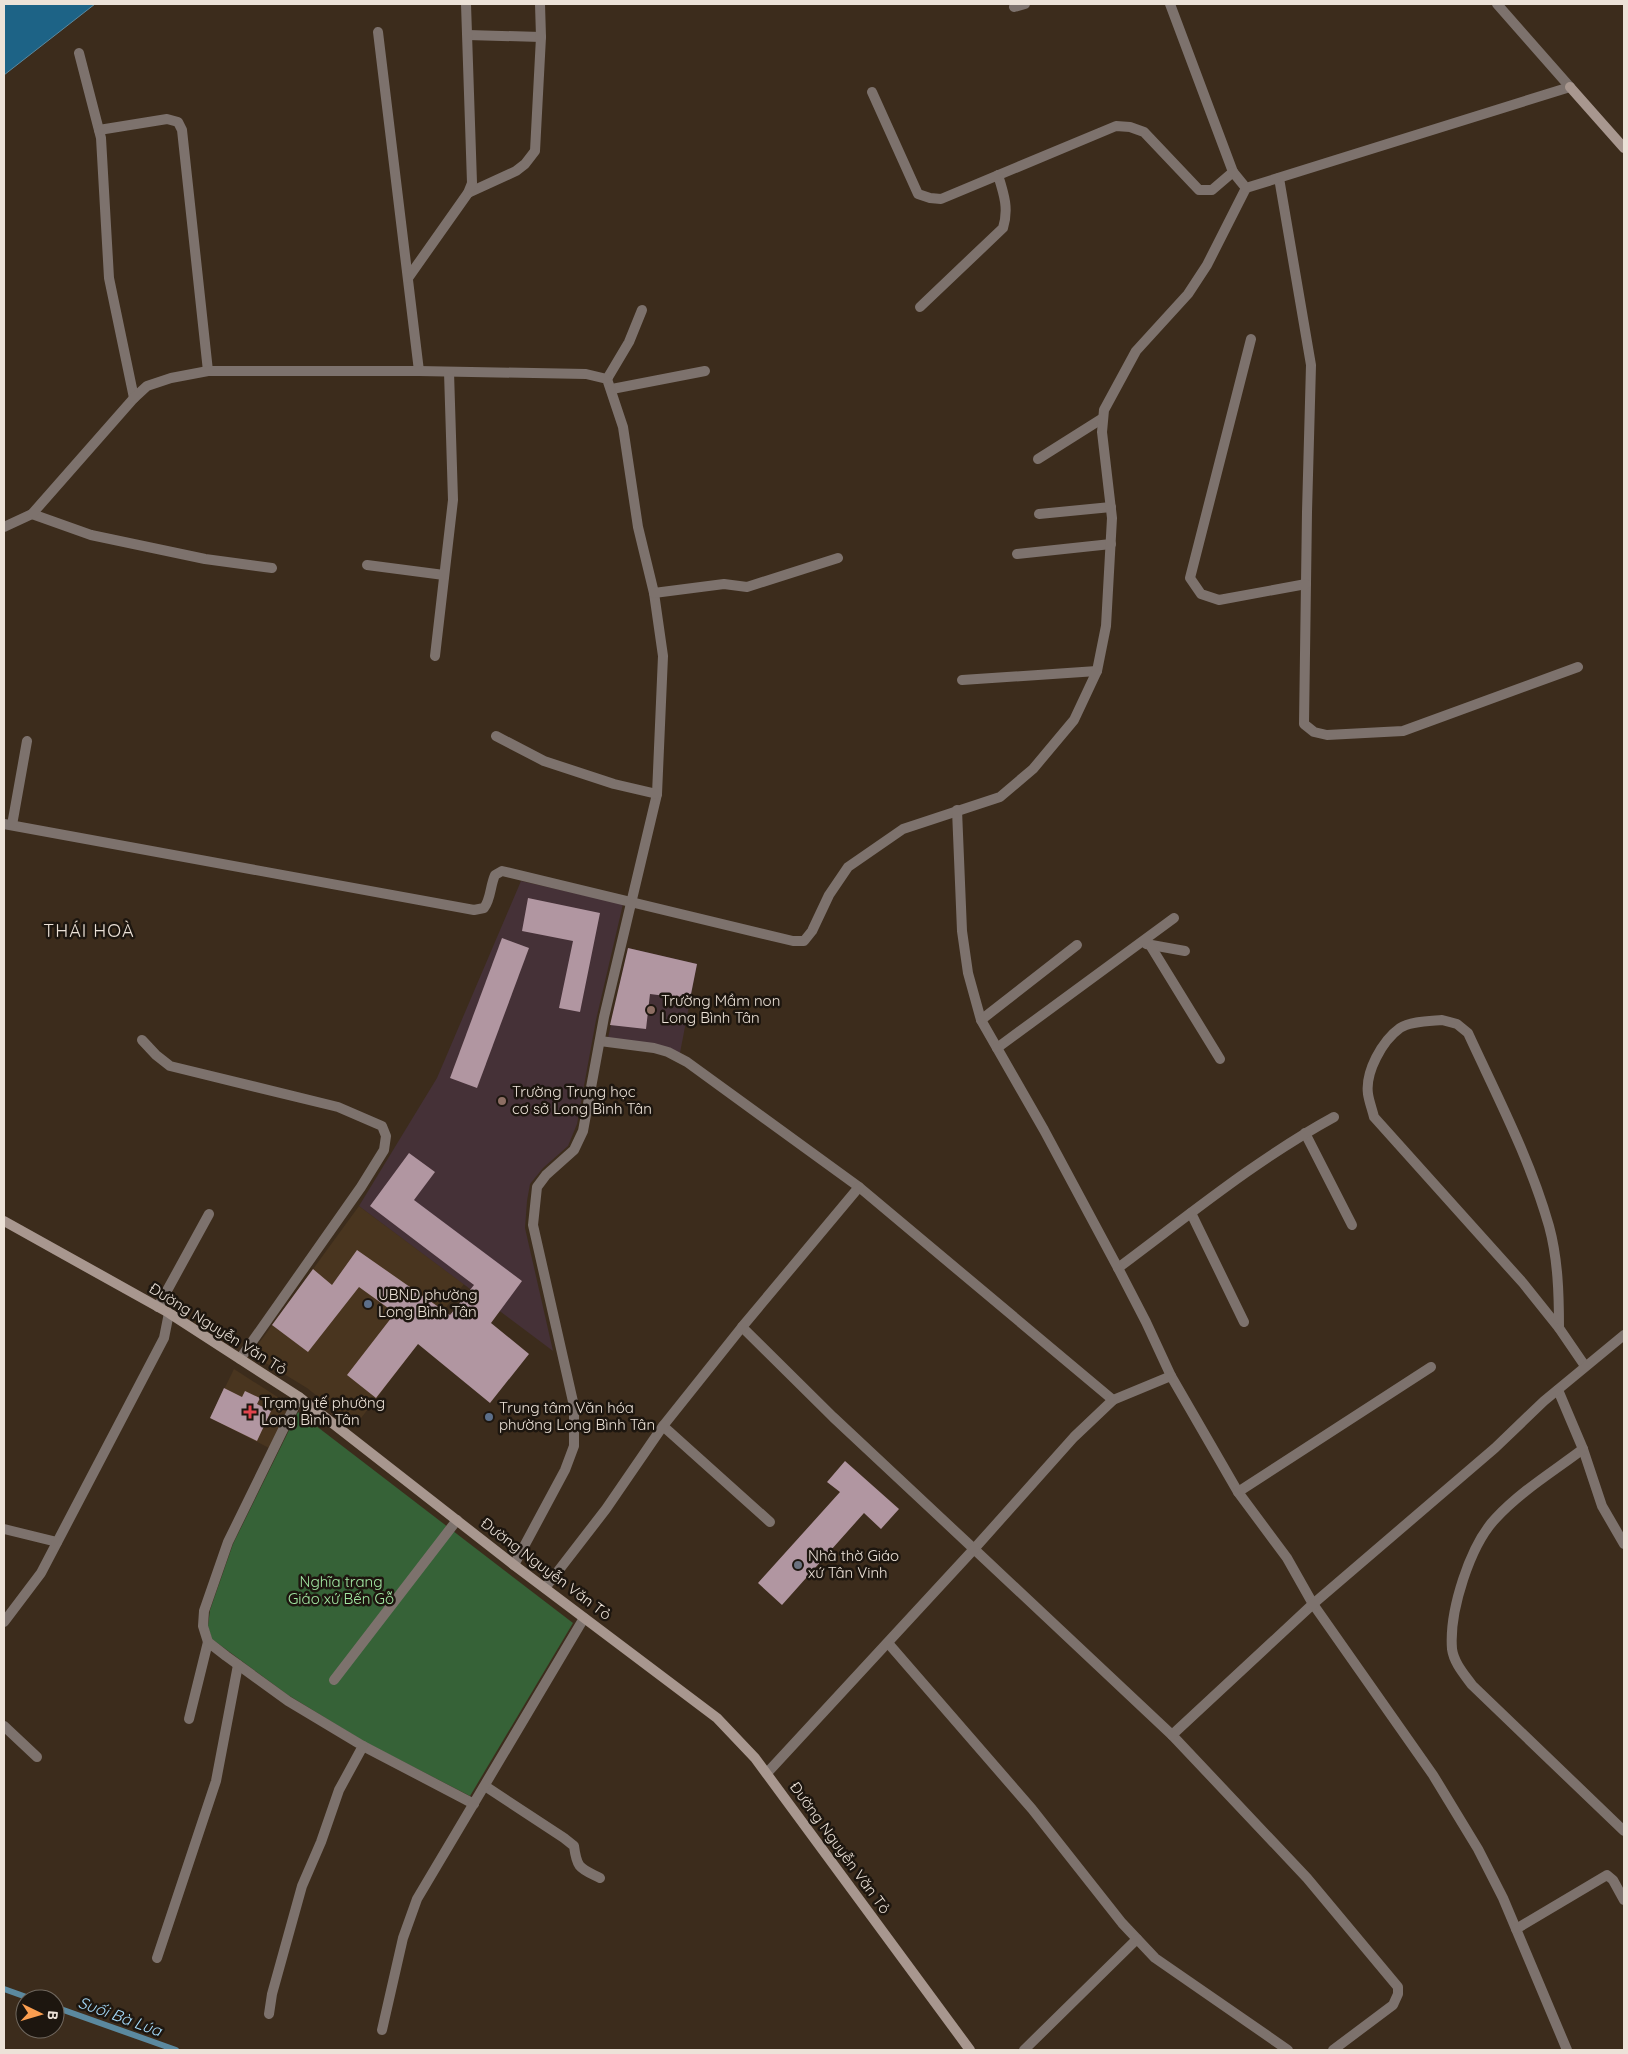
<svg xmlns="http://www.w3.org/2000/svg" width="1628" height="2054" viewBox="0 0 1628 2054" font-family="Quicksand,sans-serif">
<rect width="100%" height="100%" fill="#3c2c1c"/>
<!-- built -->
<g fill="#49351f">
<path d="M359,1206L464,1284L355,1426L307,1388L251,1354Z"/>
<path d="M234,1369L290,1405L269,1448L210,1418Z"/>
</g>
<!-- education -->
<g fill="#453137">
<path d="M521,881L623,904L596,1020L577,1124L568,1146L543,1168L530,1184L527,1201L525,1228L553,1351L359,1206L437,1078Z"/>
<path d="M628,948L697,964L680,1053L608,1038Z"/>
</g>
<!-- green -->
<path fill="#366237" d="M298,1412L573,1623L470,1796L365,1742L288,1695L212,1639L208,1626L210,1610L233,1544Z"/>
<!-- water -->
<path fill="#1d6386" stroke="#5b899f" d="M4,4H95L4,75Z"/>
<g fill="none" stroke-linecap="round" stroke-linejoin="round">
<!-- stream -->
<g stroke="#5b899f" stroke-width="6">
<path d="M4,1989L32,1999"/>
<path d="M55,2007L176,2050"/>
</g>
</g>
<!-- building -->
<g fill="#b196a1">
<path d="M528,898L600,913L580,1012L559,1008L573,941L522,931Z"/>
<path d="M502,938L529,948L477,1088L450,1078Z"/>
<path d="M628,948L697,964L690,999L650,994L646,1029L610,1025Z"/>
<path d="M409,1153L435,1172L414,1200L522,1281L491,1323L529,1354L490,1403L418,1344L376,1398L347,1375L395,1313L359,1287L308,1352L272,1325L313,1269L332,1285L357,1250L450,1315L474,1285L370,1206Z"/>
<path d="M224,1388L242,1397L245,1391L260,1398L257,1404L271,1411L257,1441L210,1418Z"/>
<path d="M845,1461L899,1509L881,1529L864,1513L782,1605L758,1583L840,1492L827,1482Z"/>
</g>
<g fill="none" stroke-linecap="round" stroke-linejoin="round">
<!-- lane -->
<g stroke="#7d726d" stroke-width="10">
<path d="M1497,4L1570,87"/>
<path d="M1279,178L1311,365L1307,512L1304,724L1314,732L1327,735L1403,731L1578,667"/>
<path d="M920,307L1003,228C1009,209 1004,194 998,175"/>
<path d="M1251,339L1190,578L1201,594L1219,600L1306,584"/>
<path d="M612,389L705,371"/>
<path d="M1038,459L1103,418"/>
<path d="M32,514L91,535L205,559L272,568"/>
<path d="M1039,514L1111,507"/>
<path d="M1017,554L1111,544"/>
<path d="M367,565L444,575"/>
<path d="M435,656L453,500L449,372"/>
<path d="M962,680L1097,671"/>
<path d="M4,824L474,910L484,908C491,899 490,886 495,875L502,871L793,941H804L812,931L829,895L848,867L903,829L1000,797L1033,769L1074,720L1097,671L1106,626L1112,518L1102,432L1104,410L1136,351L1188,294L1207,265L1246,188"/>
<path d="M12,825L27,741"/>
<path d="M1442,1020L1457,1024L1468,1033C1497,1096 1530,1159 1549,1226C1558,1259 1559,1294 1559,1328L1523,1283L1374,1117C1372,1109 1369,1101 1368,1094C1365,1072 1382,1041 1400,1028C1410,1021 1430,1021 1442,1020Z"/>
<path d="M142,1040L156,1055L170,1066L338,1107L382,1126L386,1136L384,1150L361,1187L240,1359"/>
<path d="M600,1041L654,1048L668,1052L687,1062L859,1187L1113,1400"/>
<path d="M1305,1133L1352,1225"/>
<path d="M1191,1213L1244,1322"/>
<path d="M1118,1268C1188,1216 1257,1159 1334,1117"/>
<path d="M742,1327L833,1417L974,1549"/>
<path d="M1559,1328L1585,1366"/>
<path d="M1558,1390L1583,1449L1602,1506L1624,1544"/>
<path d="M663,1426L770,1522"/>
<path d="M1583,1449C1554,1471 1521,1491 1496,1518C1470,1545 1449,1611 1452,1649C1454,1663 1464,1674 1472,1685L1624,1831"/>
<path d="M545,1588L606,1509L663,1426L742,1327L859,1187"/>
<path d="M334,1680L457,1520"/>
<path d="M189,1719L208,1642"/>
<path d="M363,1746L474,1804"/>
<path d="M485,1786L564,1838L574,1846C577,1869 580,1868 600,1878"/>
<path d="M157,1958L216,1781L238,1665"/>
<path d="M269,2014L272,1994L302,1886L321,1842L339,1790L363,1746L288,1701L226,1656L208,1642L203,1626L204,1611L228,1542L299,1397"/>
</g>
<!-- street -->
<g stroke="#7d726d" stroke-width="10">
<path d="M1170,4L1233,172"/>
<path d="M1014,7L1025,4"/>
<path d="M378,32L419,371"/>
<path d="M468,35L541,37"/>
<path d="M79,53L101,138L109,278L134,398"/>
<path d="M872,92L918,194L930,198L941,199L1116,126L1130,127L1144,132L1199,190H1212L1233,172L1246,188L1570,87"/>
<path d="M99,130L167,119L178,122L182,130L208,371"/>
<path d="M468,193L516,171L525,164L535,151L541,37L540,4"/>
<path d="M408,278L468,193L472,183L466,4"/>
<path d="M607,379L629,342L642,310"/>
<path d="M4,527L32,514L134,398L147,386L171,378L208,371H419L586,374L607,379L623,427L638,527L654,593L663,656L657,794L604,1017L583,1131L574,1150L546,1175L537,1187L533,1225L574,1406V1446L565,1470L514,1565"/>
<path d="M654,593L724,584L747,587L838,558"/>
<path d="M496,736L544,761L614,784L657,794"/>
<path d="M957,810L962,931L968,973L981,1020L1044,1130L1118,1268L1146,1322L1171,1376L1238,1492L1287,1558L1313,1604L1433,1775L1478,1849L1503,1898L1567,2050"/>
<path d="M1146,944L1185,951"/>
<path d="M1150,945L1220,1059"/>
<path d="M981,1020L1077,945"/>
<path d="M997,1048L1174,918"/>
<path d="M158,1307L209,1214"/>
<path d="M1238,1492L1431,1367"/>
<path d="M4,1529L57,1542"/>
<path d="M974,1549L1172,1735L1307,1878L1398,1987V1994L1393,2005L1333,2050"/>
<path d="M4,1622L41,1573L164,1338L169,1313"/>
<path d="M888,1643L1032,1809L1122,1923L1155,1958L1288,2050"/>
<path d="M4,1726L37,1757"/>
<path d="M1172,1735L1313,1604L1495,1448L1544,1401L1624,1335"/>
<path d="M767,1773L974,1549L1074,1437L1113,1400L1171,1376"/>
<path d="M1516,1929L1607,1875L1613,1880L1624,1900"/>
<path d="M382,2030L403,1938L417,1899L584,1618"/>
<path d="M1024,2050L1137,1939"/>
</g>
<!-- secondary -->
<g stroke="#a8978f" stroke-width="10">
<path d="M1570,87L1624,148"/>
<path d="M4,1221L169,1313L299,1397L514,1565L717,1718L755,1758L970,2050"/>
</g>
</g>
<!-- markers -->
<g fill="#8d6e63" stroke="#1d160f" stroke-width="2">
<circle cx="651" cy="1010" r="5"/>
<circle cx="502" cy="1101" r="5"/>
</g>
<g fill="#5c6f8a" stroke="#1d160f" stroke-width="2">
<circle cx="368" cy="1304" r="5"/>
<circle cx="489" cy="1417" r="5"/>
</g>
<path fill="#e0444e" stroke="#1d160f" stroke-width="2" d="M247.5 1404.5h5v5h5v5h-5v5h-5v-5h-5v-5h5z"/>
<circle fill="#6b7280" stroke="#1d160f" stroke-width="2" cx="798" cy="1565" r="5"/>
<g text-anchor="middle" stroke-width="5" stroke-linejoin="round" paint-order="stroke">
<!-- poi labels -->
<g font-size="15" fill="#ece2d8" stroke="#1d160f" text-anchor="start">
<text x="661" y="1006">Trường Mầm non<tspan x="661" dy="17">Long Bình Tân</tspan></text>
<text x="512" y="1097">Trường Trung học<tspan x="512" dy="17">cơ sở Long Bình Tân</tspan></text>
<text x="378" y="1300">UBND phường<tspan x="378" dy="17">Long Bình Tân</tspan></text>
<text x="261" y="1408">Trạm y tế phường<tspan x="261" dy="17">Long Bình Tân</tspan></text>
<text x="499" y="1413">Trung tâm Văn hóa<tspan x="499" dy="17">phường Long Bình Tân</tspan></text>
<text x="808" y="1561">Nhà thờ Giáo<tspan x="808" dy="17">xứ Tân Vinh</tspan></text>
</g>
<!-- street labels -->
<g font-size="15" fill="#ece2d8" stroke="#1d160f">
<text transform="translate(218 1329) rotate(32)" y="5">Đường Nguyễn Văn Tỏ</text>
<text transform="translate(546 1569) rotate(37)" y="5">Đường Nguyễn Văn Tỏ</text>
<text transform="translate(840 1848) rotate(54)" y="5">Đường Nguyễn Văn Tỏ</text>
</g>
<!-- park labels -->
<g font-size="15" fill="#a3e9a4" stroke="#1d160f">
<text x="341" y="1587">Nghĩa trang<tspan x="341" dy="17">Giáo xứ Bến Gỗ</tspan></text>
</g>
<!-- water labels -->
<g font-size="16" font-style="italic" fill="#a6dbfb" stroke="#1d160f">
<text transform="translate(120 2016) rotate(20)" y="6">Suối Bà Lúa</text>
</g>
<!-- quarter labels -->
<g font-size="18" letter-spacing="1" fill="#ece2d8" stroke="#1d160f">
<text x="89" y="937">THÁI HOÀ</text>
</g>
</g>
<!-- border -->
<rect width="1628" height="2054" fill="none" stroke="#ece2d8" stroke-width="10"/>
<!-- north arrow -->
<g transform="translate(40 2014) rotate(95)"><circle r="24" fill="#1d160f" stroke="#70685f"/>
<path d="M0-4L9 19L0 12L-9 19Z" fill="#fb9e50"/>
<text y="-8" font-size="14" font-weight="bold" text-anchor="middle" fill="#ece2d8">B</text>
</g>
</svg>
